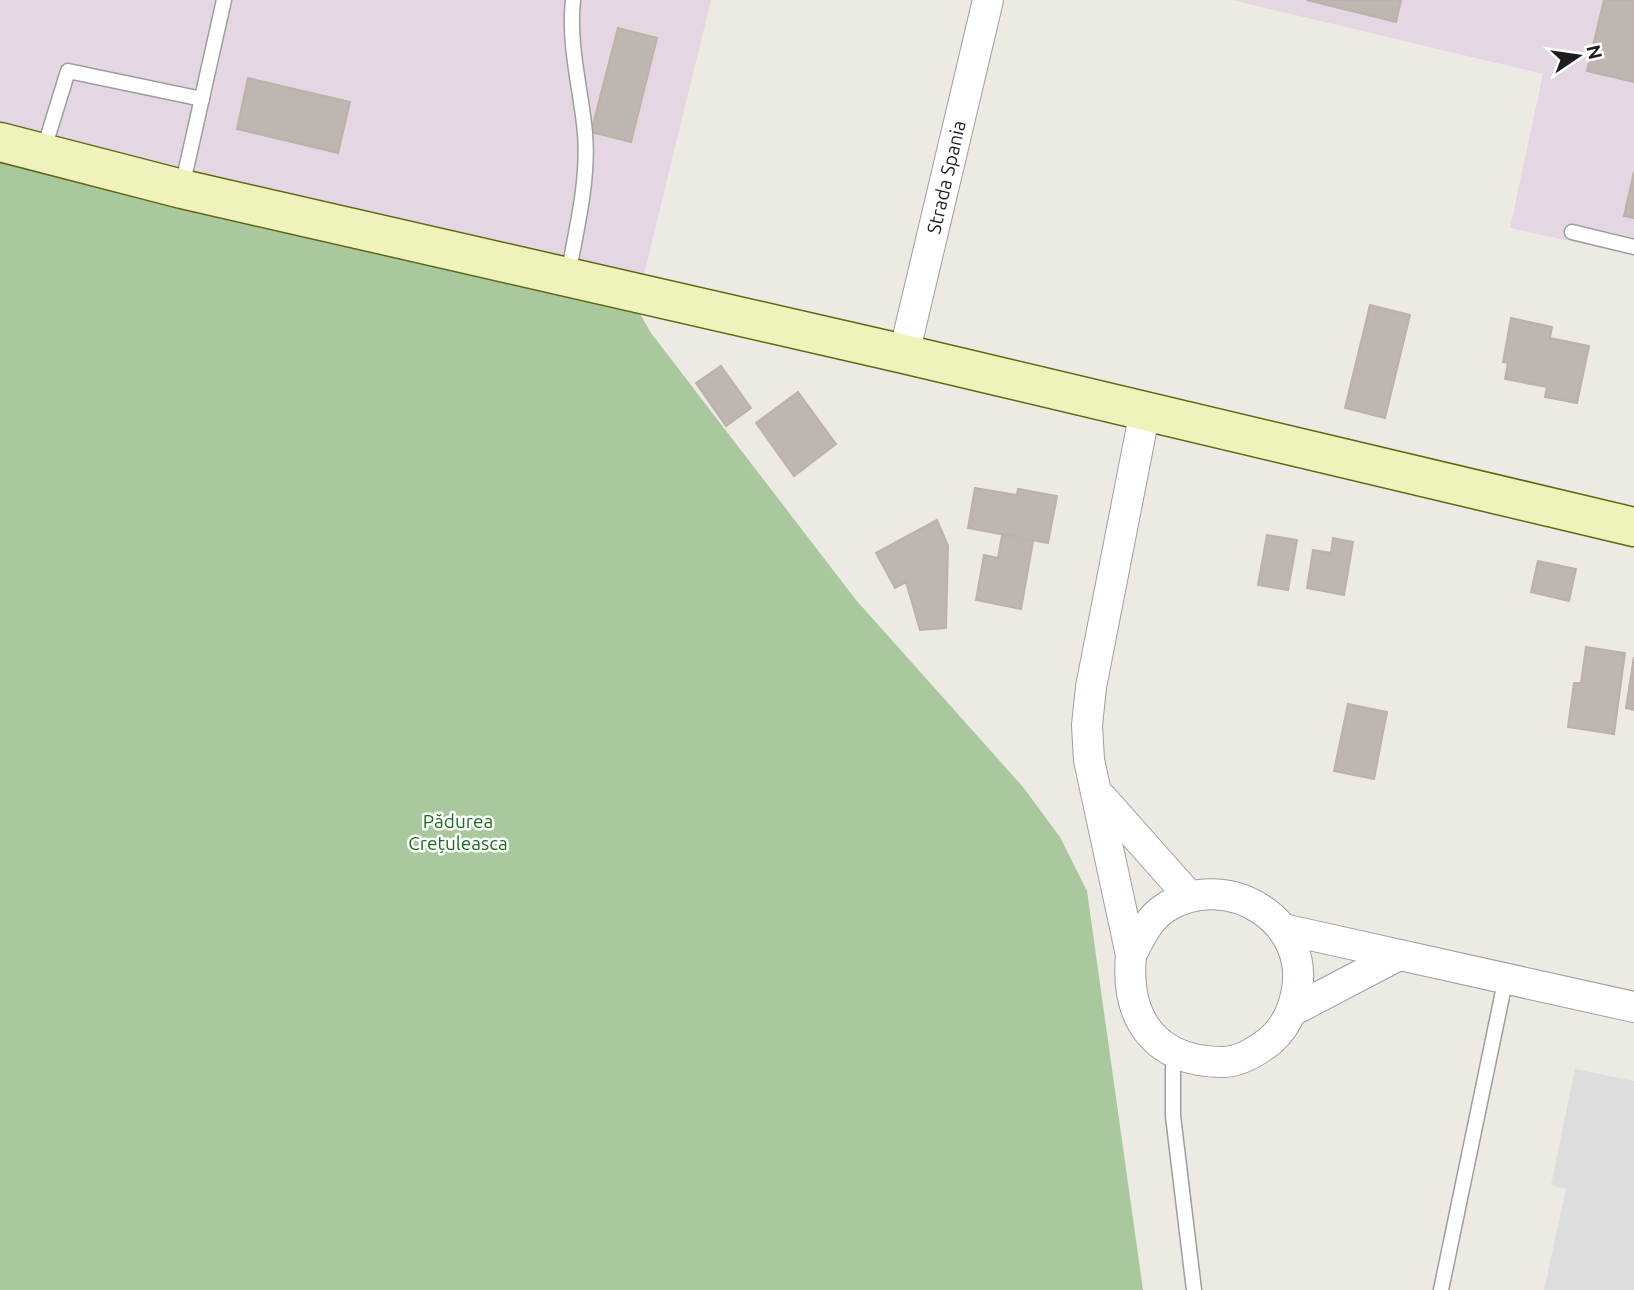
<svg xmlns="http://www.w3.org/2000/svg" width="1634" height="1290" viewBox="0 0 1634 1290" font-family="Ubuntu,sans-serif">
<rect width="100%" height="100%" fill="#edeae4"/>
<!-- industrial -->
<g fill="#e5d6e3">
<path d="M0,0H711L636,307L0,155Z"/>
<path d="M1232,0H1634V255L1510,228L1543,74Z"/>
</g>
<!-- forest -->
<path fill="#aac89d" d="M0,155L636,307L651,333L856,600L1023,787L1060,837L1087,891L1143,1290H0Z"/>
<!-- parking -->
<path fill="#ddd" d="M1575,1069L1634,1081V1290H1544L1566,1189L1551,1185Z"/>
<!-- building -->
<g fill="#bdb6b1" stroke="#bdb1a8" stroke-width="2">
<path d="M1307,0H1401L1396,22Z"/>
<path d="M1604,0H1634V82L1587,71Z"/>
<path d="M618,28L657,38L631,142L591,132Z"/>
<path d="M248,78L350,102L338,153L237,129Z"/>
<path d="M1634,172V218L1624,216Z"/>
<path d="M1370,305L1410,315L1385,418L1345,408Z"/>
<path d="M1511,318L1552,327L1550,338L1589,346L1577,403L1545,397L1547,387L1505,379L1508,363L1503,362Z"/>
<path d="M721,366L751,408L726,426L696,383Z"/>
<path d="M798,392L836,444L794,476L756,423Z"/>
<path d="M975,488L1017,495L1018,489L1057,496L1048,543L968,528Z"/>
<path d="M937,520L948,546L946,628L920,630L906,582L895,588L876,553Z"/>
<path d="M1267,535L1297,540L1288,590L1258,585Z"/>
<path d="M1002,536L1033,542L1021,609L976,600L984,555L998,558Z"/>
<path d="M1333,538L1353,542L1344,595L1307,588L1313,550L1331,553Z"/>
<path d="M1538,561L1576,569L1569,601L1531,592Z"/>
<path d="M1586,647L1625,653L1614,734L1568,727L1574,683H1581Z"/>
<path d="M1634,657V710L1626,708Z"/>
<path d="M1348,704L1387,712L1374,779L1334,771Z"/>
</g>
<g fill="none" stroke-linecap="round" stroke-linejoin="round">
<defs>
<g id="lane">
<path d="M43,152L68,71L202,99"/>
<path d="M182,187L224,0"/>
<path d="M1572,232L1634,247"/>
<path d="M568,276C576,230 589,181 585,133C581,89 568,45 573,0"/>
<path d="M1173,1053V1116L1194,1290"/>
<path d="M1441,1290L1506,977"/>
</g>
<g id="street">
<path d="M904,354L988,0"/>
<path d="M1102,798L1189,896"/>
<path d="M1283,929L1634,1007"/>
<path d="M1131,955C1140,938 1148,919 1165,908C1227,868 1313,921 1296,995C1292,1013 1284,1029 1270,1041C1257,1051 1240,1062 1223,1062C1155,1062 1125,1019 1131,955L1089,760L1087,725L1091,687L1145,411"/>
<path d="M1292,1011L1399,955"/>
</g>
<path id="secondary" d="M0,142L182,189L904,354L1634,527"/>
</defs>
<!-- lane casing -->
<use href="#lane" stroke="#9e9e9e" stroke-width="17"/>
<!-- street casing -->
<use href="#street" stroke="#9e9e9e" stroke-width="32"/>
<!-- secondary casing -->
<use href="#secondary" stroke="#5f6710" stroke-width="41"/>
<!-- lane -->
<use href="#lane" stroke="#fff" stroke-width="14"/>
<!-- street -->
<use href="#street" stroke="#fff" stroke-width="30"/>
<!-- secondary -->
<use href="#secondary" stroke="#f0f2bc" stroke-width="38"/>
</g>
<g text-anchor="middle" stroke-width="5" stroke-linejoin="round" paint-order="stroke">
<!-- street labels -->
<g font-size="19" fill="#1d1d1d" stroke="#fff">
<text transform="translate(946 177) rotate(-77)" y="7">Strada Spania</text>
</g>
<!-- park labels -->
<g font-size="19" fill="#176f1d" stroke="#fff">
<text x="458" y="828">Pădurea<tspan x="458" dy="22">Crețuleasca</tspan></text>
</g>
</g>
<!-- north arrow -->
<g transform="translate(1578 56) rotate(77)" stroke="#ffffff" stroke-width="5" paint-order="stroke">
<path d="M0-5L12 26L0 18L-12 26Z" fill="#1d1d1d"/>
<text y="-10" font-size="19" font-weight="bold" text-anchor="middle" fill="#1d1d1d">N</text>
</g>
</svg>
